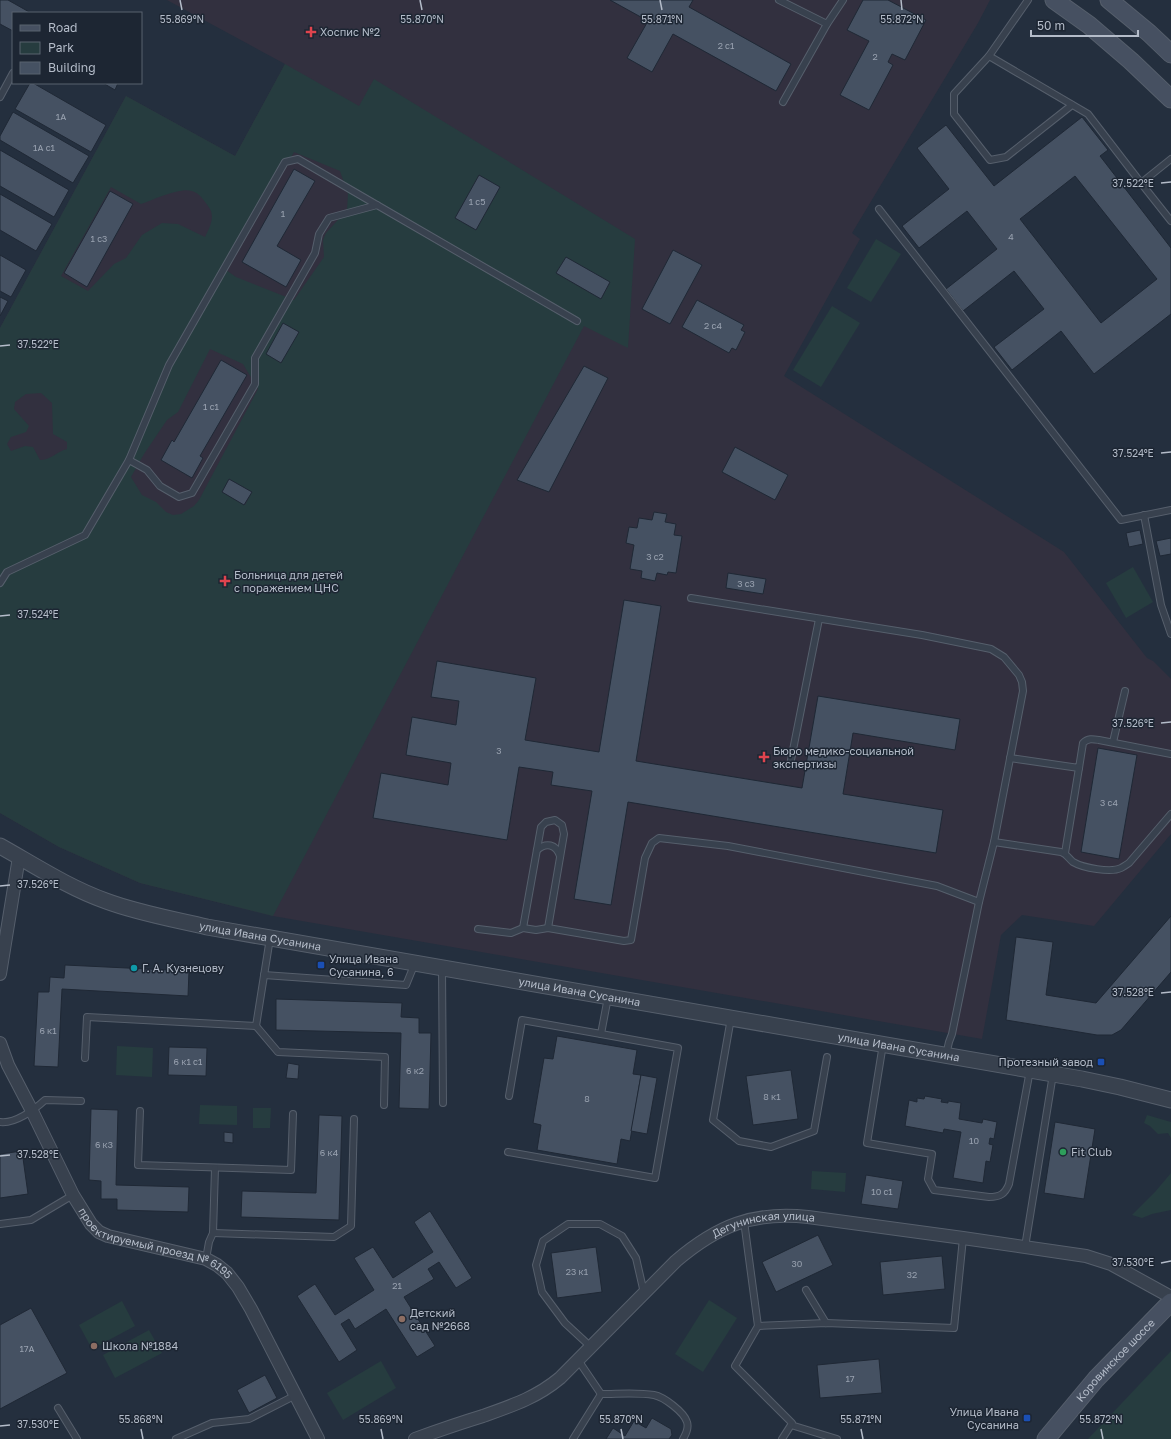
<svg xmlns="http://www.w3.org/2000/svg" width="1171" height="1439" viewBox="0 0 1171 1439" font-family="'Golos Text',sans-serif">
<rect width="100%" height="100%" fill="#242f3e"/>
<!-- medical -->
<path fill="#32303f" d="M167,0H990L978,23L852,233L860,239L784,376L1064,552L1147,658L1153,661L1171,679V834L1094,926L1022,915L1001,935L982,1039L273,916L140,883L59,847L0,813V328L126,96L235,156L285,64Z"/>
<!-- green -->
<g fill="#263c3f" fill-rule="evenodd">
<path d="M285,64L359,106L374,79L635,239L628,348L584,326L273,916L140,883L59,847L0,813V328L126,96L235,156ZM294,152L340,171L348,194L347,210L326,233L323,240L324,257L294,300L236,277L226,270ZM479,175L500,187L476,230L455,218ZM111,187L141,204C153,200 180,187 192,191C199,193 204,200 208,206C216,216 210,227 205,237L178,224L162,223L142,235L126,258L114,264L88,291L61,276ZM566,257L610,283L601,299L557,274ZM210,349L243,364L258,389L199,500L194,506L181,514L173,515L166,512L156,502L142,495L131,477L144,454L167,420L178,412ZM41,393L52,403L53,434L67,442V449C56,452 51,460 40,460L33,447L25,446L11,451L7,444L11,437L26,432L29,426L14,409L15,402L26,394ZM229,479L252,492L245,505L222,492Z"/>
<path d="M876,239L901,254L871,302L847,288Z"/>
<path d="M832,306L860,323L821,387L793,370Z"/>
<path d="M1133,567L1153,602L1126,618L1106,583Z"/>
<path d="M117,1046L153,1048L152,1077L116,1075Z"/>
<path d="M200,1105L237,1106V1125L199,1124Z"/>
<path d="M253,1108H271L270,1128H253Z"/>
<path d="M1147,1115L1171,1122V1138L1168,1133L1158,1134L1150,1126L1144,1123Z"/>
<path d="M812,1171L846,1173L845,1192L811,1189Z"/>
<path d="M1171,1173V1210L1152,1214L1142,1218L1132,1215L1155,1192Z"/>
<path d="M709,1300L737,1318L703,1372L675,1354Z"/>
<path d="M122,1301L135,1326L92,1349L79,1325Z"/>
<path d="M149,1330L162,1353L115,1378L103,1355Z"/>
<path d="M1171,1351V1439H1088Z"/>
<path d="M381,1361L396,1388L343,1420L327,1393Z"/>
</g>
<!-- building -->
<g fill="#455162" stroke="#1f2835" fill-rule="evenodd">
<path d="M0,0H8L31,13H13V31L0,24Z"/>
<path d="M610,0H693L689,7L791,64L776,91L673,34L652,72L627,58L648,21Z"/>
<path d="M863,0H888L926,20L905,60L892,54L888,62L893,65L869,110L840,95L869,41L847,30Z"/>
<path d="M30,83H33L106,125L91,152L15,109Z"/>
<path d="M103,83H118L115,90Z"/>
<path d="M13,112L89,156L73,183L0,140V136Z"/>
<path d="M1082,117L1108,150L1100,156L1171,248V314L1094,374L1061,331L1012,370L994,347L1044,309L1014,271L963,311L946,289L997,249L967,211L919,248L902,226L949,189L917,148L946,125L994,186ZM1075,176L1157,279L1101,323L1020,219Z"/>
<path d="M0,150L69,190L54,217L0,186Z"/>
<path d="M294,169L315,181L277,246L301,260L286,287L242,262Z"/>
<path d="M479,175L500,187L476,230L455,218Z"/>
<path d="M110,191L133,204L87,287L64,273Z"/>
<path d="M0,194L52,224L36,251L0,230Z"/>
<path d="M673,250L702,265L670,324L642,309Z"/>
<path d="M0,255L26,270L11,297L0,291Z"/>
<path d="M566,257L610,282L601,299L556,273Z"/>
<path d="M0,297L8,301L0,316Z"/>
<path d="M697,300L744,325L741,330L745,332L736,350L732,348L729,353L682,327Z"/>
<path d="M283,323L299,332L281,363L266,354Z"/>
<path d="M221,360L247,375L200,456L203,458L192,478L161,460L172,440L174,442Z"/>
<path d="M584,366L608,378L549,492L517,480Z"/>
<path d="M735,447L788,475L775,500L722,472Z"/>
<path d="M229,479L252,492L244,505L222,492Z"/>
<path d="M654,512L667,514L665,522L676,524L674,535L682,536L676,573L668,572L667,575L657,573L655,581L641,578L642,571L630,569L634,545L626,543L629,527L637,528L639,518L652,520Z"/>
<path d="M1140,530L1143,544L1129,547L1126,533Z"/>
<path d="M1171,538V554L1160,556L1156,541Z"/>
<path d="M728,573L766,579L763,594L726,588Z"/>
<path d="M624,600L661,606L636,761L802,788L818,696L960,719L955,750L853,733L843,794L943,810L936,853L628,802L611,905L574,899L592,791L551,785L553,772L519,767L507,840L373,818L381,773L448,785L451,763L406,755L412,717L456,725L459,701L431,697L437,661L536,678L525,740L599,752Z"/>
<path d="M1098,748L1137,755L1119,859L1081,852Z"/>
<path d="M1171,916V972L1121,1030L1112,1035H1097L1006,1020L1016,937L1053,942L1046,995L1096,1003Z"/>
<path d="M65,965L189,971L188,996L62,989L58,1067L34,1066L38,992H49L50,977L64,978Z"/>
<path d="M276,999L402,1003L401,1017L419,1018V1033H431L429,1109L399,1108L401,1033L276,1030Z"/>
<path d="M557,1036L637,1050L633,1074L641,1075L630,1141L621,1139L617,1164L537,1150L541,1125L533,1123L544,1058L553,1059Z"/>
<path d="M169,1047L207,1048L206,1076L168,1075Z"/>
<path d="M288,1063L299,1065L298,1079L286,1078Z"/>
<path d="M791,1070L798,1119L753,1125L746,1076Z"/>
<path d="M641,1075L657,1078L647,1134L631,1131Z"/>
<path d="M925,1096L942,1099L941,1102L948,1103V1101L961,1103L959,1119L982,1123L983,1119L997,1122L994,1139L990,1138L989,1144L993,1145L990,1162L986,1161L983,1183L953,1178L961,1132L944,1129L943,1133L905,1126L909,1100L917,1102V1098L924,1099Z"/>
<path d="M91,1109L118,1110L116,1185L189,1187L188,1212L117,1210V1199H101V1181L89,1180Z"/>
<path d="M319,1115L342,1116L339,1220L241,1217L242,1191L316,1193Z"/>
<path d="M1055,1122L1095,1129L1084,1199L1044,1193Z"/>
<path d="M224,1132L233,1133V1143L224,1142Z"/>
<path d="M22,1151L28,1194L0,1198V1154Z"/>
<path d="M866,1175L903,1181L898,1209L861,1204Z"/>
<path d="M430,1211L472,1278L456,1288L439,1262L428,1269L434,1279L404,1297L435,1346L417,1357L386,1309L355,1329L349,1319L341,1324L357,1350L339,1362L297,1296L315,1284L335,1315L374,1290L354,1258L373,1247L393,1278L433,1252L414,1222Z"/>
<path d="M818,1235L833,1265L776,1292L762,1262Z"/>
<path d="M596,1247L602,1292L557,1298L551,1253Z"/>
<path d="M942,1256L945,1289L883,1295L880,1262Z"/>
<path d="M31,1308L67,1373L0,1409V1325Z"/>
<path d="M879,1359L882,1393L820,1398L817,1365Z"/>
<path d="M265,1375L277,1398L249,1413L237,1390Z"/>
<path d="M652,1418L671,1429L672,1435L669,1439H606L613,1428L625,1436L634,1421L646,1428Z"/>
</g>
<g fill="none" stroke-linecap="round" stroke-linejoin="round">
<defs>
<g id="service">
<path d="M779,0L827,24"/>
<path d="M1028,0L989,56L1088,114L1141,183L1171,159"/>
<path d="M989,56L954,94V114L990,160L1006,157L1072,105"/>
<path d="M0,97L13,73"/>
<path d="M783,102L827,24L843,0"/>
<path d="M1141,183L1171,221"/>
<path d="M879,209L1121,520L1171,510"/>
<path d="M129,460L169,365L285,162L298,159L377,205"/>
<path d="M1144,515L1161,605L1171,634"/>
<path d="M0,583L7,572L85,535L129,460L147,470L160,486L179,497L192,493L255,384V358L315,253L319,234L329,218L377,205L577,321"/>
<path d="M691,598L922,635L991,649L1004,657L1019,675L1022,682L1023,691L994,842L979,902L952,1034L949,1042L946,1055"/>
<path d="M1113,742L1125,691"/>
<path d="M1010,758L1079,768L1083,743C1088,738 1093,739 1099,740L1171,754"/>
<path d="M791,760L819,619"/>
<path d="M994,842L1061,852C1067,854 1069,859 1073,862C1083,868 1111,873 1121,868C1123,867 1126,865 1129,863L1171,814"/>
<path d="M537,850C546,842 556,844 560,856"/>
<path d="M1065,853L1079,768"/>
<path d="M523,928L541,827L546,822L555,820L562,825L564,834L548,928"/>
<path d="M478,929L511,933L523,928L536,930L548,928L624,941L631,940L645,858L652,843L659,838L728,846L937,886L979,902"/>
<path d="M442,968L443,1103"/>
<path d="M264,975L406,985L415,963"/>
<path d="M731,1018L713,1120L739,1141L771,1147L814,1131L827,1057"/>
<path d="M256,1026L270,938"/>
<path d="M883,1044L867,1143L932,1154L928,1179L934,1190L989,1197C1000,1197 1005,1194 1009,1184L1030,1070"/>
<path d="M85,1058L87,1017L256,1026L278,1052L385,1057L384,1105"/>
<path d="M509,1096L522,1020L601,1034L608,997"/>
<path d="M140,1111L138,1165L291,1170L293,1114"/>
<path d="M0,1122C15,1124 34,1110 45,1100L81,1101"/>
<path d="M508,1152L655,1178L678,1048L601,1034"/>
<path d="M744,1221L758,1326L735,1366L792,1423L791,1425L837,1439"/>
<path d="M0,1224L31,1220L73,1195"/>
<path d="M213,1233L334,1237L351,1226L354,1119"/>
<path d="M1025,1247L1053,1074"/>
<path d="M206,1259L209,1242L213,1233L215,1168"/>
<path d="M806,1290L826,1323"/>
<path d="M758,1326L826,1323L954,1328L963,1238"/>
<path d="M591,1347L565,1323L542,1292L536,1265L543,1241L568,1224H600L622,1236L636,1258L644,1293"/>
<path d="M578,1360L601,1394C618,1394 637,1392 654,1395C664,1397 684,1412 687,1422C689,1428 686,1434 683,1439"/>
<path d="M58,1408L77,1439"/>
<path d="M176,1439L212,1423L249,1419L296,1395"/>
<path d="M573,1439L601,1394"/>
<path d="M782,1439L791,1425"/>
</g>
<g id="minor">
<path d="M0,974L19,857"/>
<path id="s1" d="M0,1043L8,1065L32,1111L73,1195L91,1224L99,1232L108,1236L206,1259L217,1265L227,1273L238,1287L251,1309L318,1439"/>
<path id="s2" d="M415,1439C437,1431 460,1423 483,1416C511,1406 536,1398 560,1378L676,1261C717,1226 753,1211 808,1217L963,1238L1086,1256L1111,1264L1171,1297"/>
</g>
<g id="tertiary">
<path id="s3" d="M0,846C34,865 69,888 106,901C138,913 173,919 207,927L1082,1079L1120,1087L1171,1100"/>
</g>
<g id="secondary">
<path d="M1054,0L1089,25L1131,61L1171,99"/>
<path d="M1109,0L1149,33L1171,54"/>
<path id="s4" d="M1046,1439L1096,1379L1171,1302"/>
</g>
</defs>
<!-- service casing -->
<use href="#service" stroke="#565f6c" stroke-width="8"/>
<!-- minor casing -->
<use href="#minor" stroke="#565f6c" stroke-width="14"/>
<!-- tertiary casing -->
<use href="#tertiary" stroke="#565f6c" stroke-width="17"/>
<!-- secondary casing -->
<use href="#secondary" stroke="#565f6c" stroke-width="19"/>
<!-- service -->
<use href="#service" stroke="#38414e" stroke-width="6"/>
<!-- minor -->
<use href="#minor" stroke="#38414e" stroke-width="12"/>
<!-- tertiary -->
<use href="#tertiary" stroke="#38414e" stroke-width="15"/>
<!-- secondary -->
<use href="#secondary" stroke="#465061" stroke-width="17"/>
</g>
<!-- ticks -->
<path fill="none" stroke="#b4bcc9" stroke-width="1.5" d="M180,0L182,10M420,0L422,10M660,0L662,10M901,0L902,10M1161,183L1171,182M0,346L10,345M1161,453L1171,452M0,616L10,615M1161,723L1171,722M0,886L10,885M1161,993L1171,992M0,1156L10,1155M1161,1263L1171,1261M0,1426L10,1425M141,1429L143,1439M381,1429L383,1439M621,1429L623,1439M861,1429L863,1439M1101,1429L1103,1439"/>
<!-- markers -->
<g fill="#e0444e" stroke="#1d2633" stroke-width="1.5">
<path d="M309 26h4v4h4v4h-4v4h-4v-4h-4v-4h4z"/>
<path d="M223 575h4v4h4v4h-4v4h-4v-4h-4v-4h4z"/>
<path d="M762 751h4v4h4v4h-4v4h-4v-4h-4v-4h4z"/>
</g>
<g fill="#1a4fb4" stroke="#1d2633" stroke-width="1.5">
<rect x="317" y="961" width="8" height="8" rx="2"/>
<rect x="1097" y="1058" width="8" height="8" rx="2"/>
<rect x="1023" y="1414" width="8" height="8" rx="2"/>
</g>
<circle fill="#0f9aa8" stroke="#1d2633" stroke-width="1.5" cx="134" cy="968" r="4"/>
<circle fill="#2e9e5b" stroke="#1d2633" stroke-width="1.5" cx="1063" cy="1152" r="4"/>
<g fill="#8d6e63" stroke="#1d2633" stroke-width="1.5">
<circle cx="402" cy="1319" r="4"/>
<circle cx="94" cy="1346" r="4"/>
</g>
<g text-anchor="middle" stroke-width="3" stroke-linejoin="round" paint-order="stroke">
<!-- number labels -->
<g font-size="9" fill="#98a1af">
<text x="726" y="49">2 с1</text>
<text x="875" y="60">2</text>
<text x="61" y="120">1A</text>
<text x="44" y="151">1А с1</text>
<text x="477" y="205">1 с5</text>
<text x="283" y="217">1</text>
<text x="1011" y="240">4</text>
<text x="99" y="242">1 с3</text>
<text x="713" y="329">2 с4</text>
<text x="211" y="410">1 с1</text>
<text x="655" y="560">3 с2</text>
<text x="746" y="587">3 с3</text>
<text x="499" y="754">3</text>
<text x="1109" y="806">3 с4</text>
<text x="48" y="1034">6 к1</text>
<text x="188" y="1065">6 к1 с1</text>
<text x="415" y="1074">6 к2</text>
<text x="772" y="1100">8 к1</text>
<text x="587" y="1102">8</text>
<text x="974" y="1144">10</text>
<text x="104" y="1148">6 к3</text>
<text x="329" y="1156">6 к4</text>
<text x="882" y="1195">10 с1</text>
<text x="797" y="1267">30</text>
<text x="577" y="1275">23 к1</text>
<text x="912" y="1278">32</text>
<text x="397" y="1289">21</text>
<text x="27" y="1352">17А</text>
<text x="850" y="1382">17</text>
</g>
<!-- poi labels -->
<g font-size="11" fill="#b4bcc9" stroke="#1d2633" text-anchor="start">
<text x="320" y="36">Хоспис №2</text>
<text x="234" y="579">Больница для детей<tspan x="234" dy="13">с поражением ЦНС</tspan></text>
<text x="773" y="755">Бюро медико-социальной<tspan x="773" dy="13">экспертизы</tspan></text>
<text x="329" y="963">Улица Ивана<tspan x="329" dy="13">Сусанина, 6</tspan></text>
<text x="142" y="972">Г. А. Кузнецову</text>
<text x="1093" y="1066" text-anchor="end">Протезный завод</text>
<text x="1071" y="1156">Fit Club</text>
<text x="410" y="1317">Детский<tspan x="410" dy="13">сад №2668</tspan></text>
<text x="102" y="1350">Школа №1884</text>
<text x="1019" y="1416" text-anchor="end">Улица Ивана<tspan x="1019" dy="13">Сусанина</tspan></text>
</g>
<!-- street labels -->
<g font-size="11" fill="#b4bcc9" stroke="#1d2633">
<text dy="4" stroke="none"><textPath href="#s3" startOffset="278">улица Ивана Сусанина</textPath></text>
<text dy="4" stroke="none"><textPath href="#s3" startOffset="602">улица Ивана Сусанина</textPath></text>
<text dy="4" stroke="none"><textPath href="#s3" startOffset="926">улица Ивана Сусанина</textPath></text>
<text dy="4" stroke="none"><textPath href="#s2" startOffset="421">Дегунинская улица</textPath></text>
<text dy="4" stroke="none"><textPath href="#s1" startOffset="270">проектируемый проезд № 6195</textPath></text>
<text dy="4" stroke="none"><textPath href="#s4" startOffset="105">Коровинское шоссе</textPath></text>
</g>
</g>
<g font-size="10" text-anchor="middle" fill="#b4bcc9" stroke="#1d2633" stroke-width="3" stroke-linejoin="round" paint-order="stroke">
<text x="182" y="23">55.869°N</text>
<text x="422" y="23">55.870°N</text>
<text x="662" y="23">55.871°N</text>
<text x="902" y="23">55.872°N</text>
<text x="1133" y="187">37.522°E</text>
<text x="38" y="348">37.522°E</text>
<text x="1133" y="457">37.524°E</text>
<text x="38" y="618">37.524°E</text>
<text x="1133" y="727">37.526°E</text>
<text x="38" y="888">37.526°E</text>
<text x="1133" y="996">37.528°E</text>
<text x="38" y="1158">37.528°E</text>
<text x="1133" y="1266">37.530°E</text>
<text x="141" y="1423">55.868°N</text>
<text x="381" y="1423">55.869°N</text>
<text x="621" y="1423">55.870°N</text>
<text x="861" y="1423">55.871°N</text>
<text x="1101" y="1423">55.872°N</text>
<text x="38" y="1428">37.530°E</text>
</g>
<!-- legend -->
<rect x="12" y="12" width="130" height="72" fill="#1d2633" stroke="#59626f"/>
<rect x="20" y="25" width="20" height="6" fill="#465061" stroke="#59626f"/>
<text x="48" y="32" font-size="12" fill="#b4bcc9">Road</text>
<rect x="20" y="42" width="20" height="12" fill="#263c3f" stroke="#59626f"/>
<text x="48" y="52" font-size="12" fill="#b4bcc9">Park</text>
<rect x="20" y="62" width="20" height="12" fill="#455162" stroke="#59626f"/>
<text x="48" y="72" font-size="12" fill="#b4bcc9">Building</text>
<!-- scale -->
<path d="M1031 30v6h107v-6" fill="none" stroke="#b4bcc9" stroke-width="2"/>
<text x="1037" y="30" font-size="12" fill="#b4bcc9" stroke="#1d2633" stroke-width="3" paint-order="stroke">50 m</text>
</svg>
